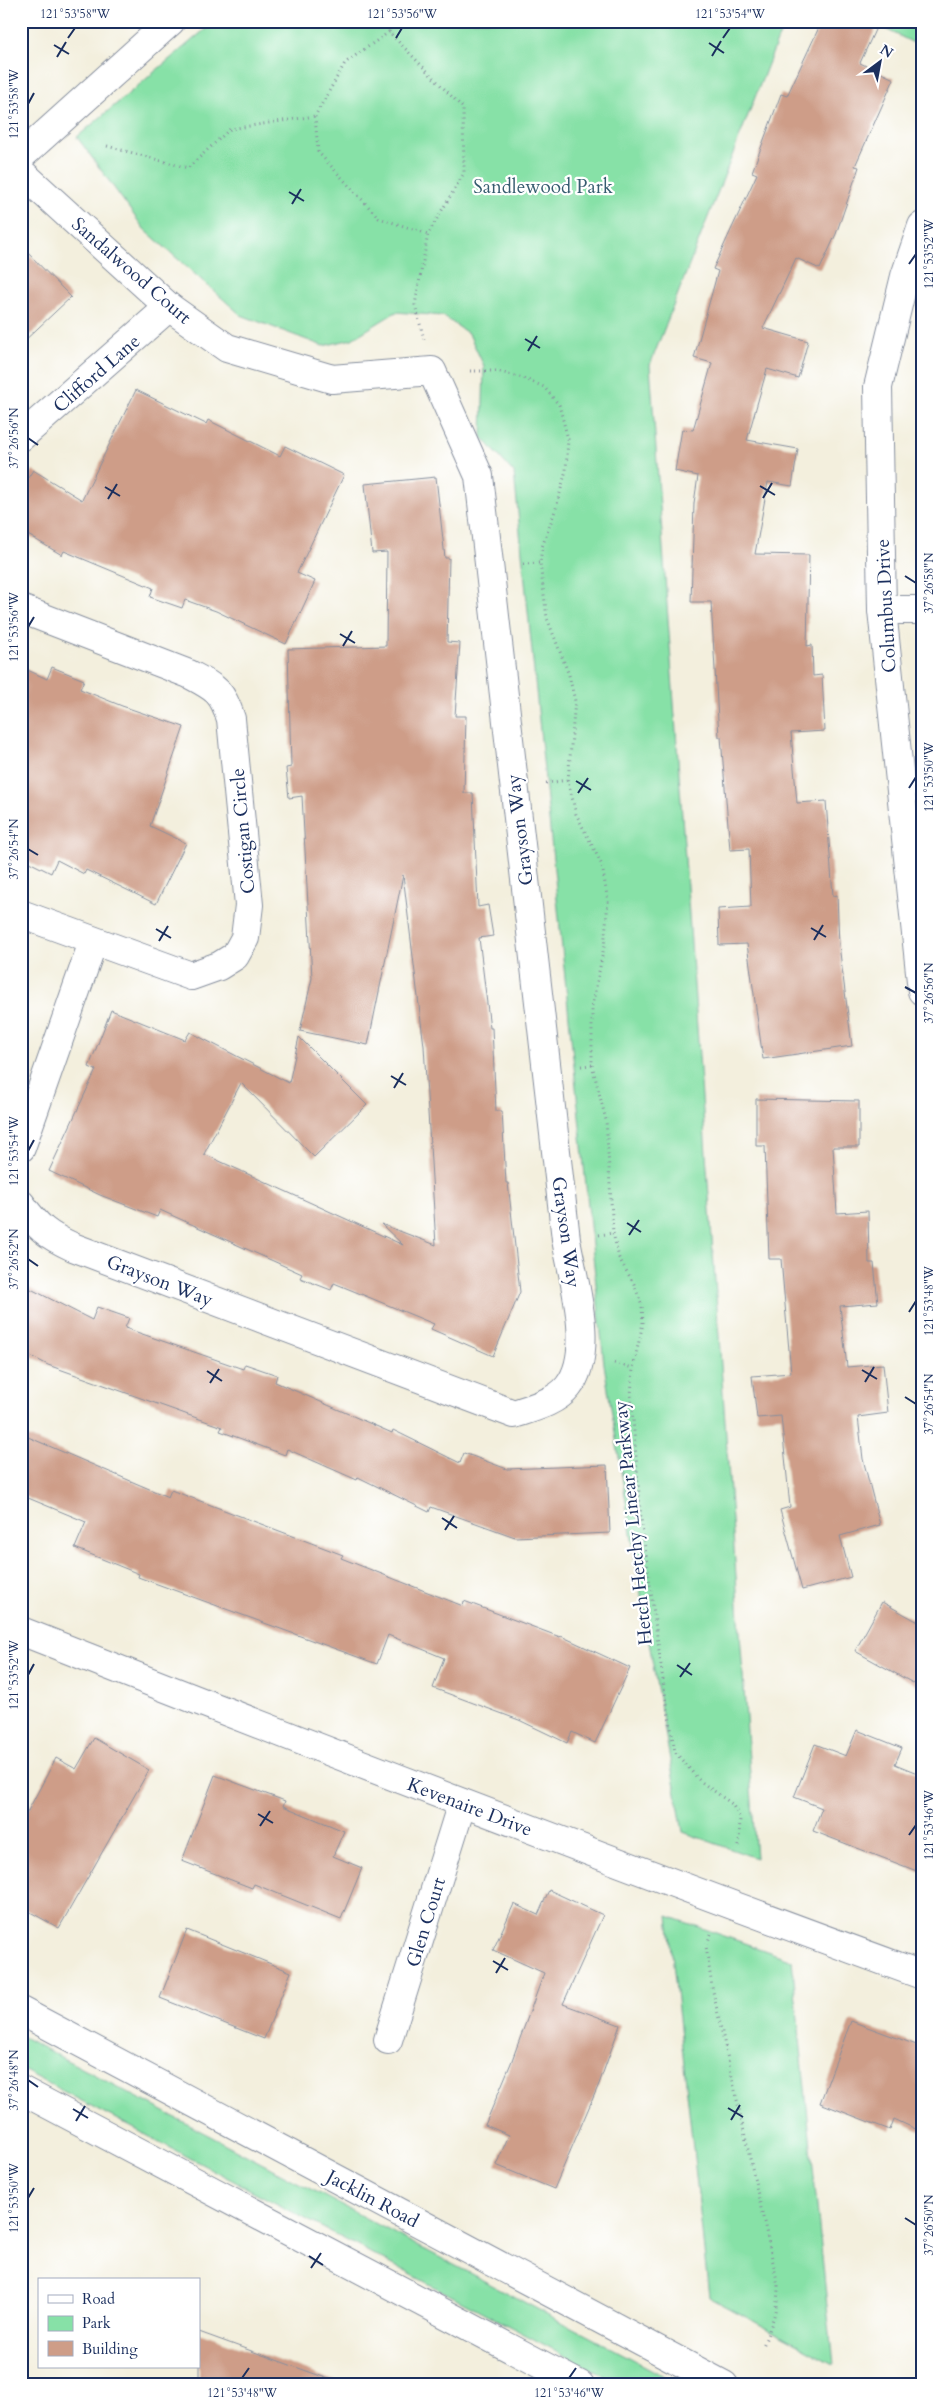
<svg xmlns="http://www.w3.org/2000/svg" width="943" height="2406" viewBox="0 0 943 2406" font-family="Cardo,serif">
<rect width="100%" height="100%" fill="#fff"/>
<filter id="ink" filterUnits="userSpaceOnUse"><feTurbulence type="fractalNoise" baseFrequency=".02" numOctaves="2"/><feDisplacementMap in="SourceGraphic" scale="10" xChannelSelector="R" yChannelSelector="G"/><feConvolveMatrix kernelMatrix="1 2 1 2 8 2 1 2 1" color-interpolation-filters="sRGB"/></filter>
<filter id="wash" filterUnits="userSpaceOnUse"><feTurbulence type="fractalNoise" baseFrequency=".0096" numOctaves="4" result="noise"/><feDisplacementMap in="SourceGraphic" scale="20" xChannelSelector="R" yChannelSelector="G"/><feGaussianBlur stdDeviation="1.12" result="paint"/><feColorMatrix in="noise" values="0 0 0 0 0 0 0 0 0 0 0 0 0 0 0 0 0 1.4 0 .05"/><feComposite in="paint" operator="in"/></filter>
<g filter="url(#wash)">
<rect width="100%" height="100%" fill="#f3efdd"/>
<!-- green -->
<g fill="#87e1a7" stroke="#518882">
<path d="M215,21H785L650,365L756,1858L683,1832L646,1626L604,1364L514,473L482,437L484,366L469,334L443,316L396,312L352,339L323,346L241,315L144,229L77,137Z"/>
<path d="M869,21H922V47Z"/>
<path d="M668,1916L792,1960L833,2364L709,2297Z"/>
<path d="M21,2036L681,2385H621L21,2069Z"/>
</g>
<g id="blocks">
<!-- building -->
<g fill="#ce9d88">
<path d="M822,21H879L860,63L894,79L855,166L859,167L836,234L820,269L796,258L763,328L808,341L798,378L767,369L747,440L798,449L792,486L768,482L755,554L809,555L807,646L812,645L813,676L822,675L825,731L791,733L797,803L826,801L833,896L837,895L839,945L852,1046L763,1059L747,944L719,945L718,909L751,907L749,849L730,850L721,737H719L711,602H691L694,503L698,476L675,471L682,429L693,430L712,363L694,358L718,271L713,269L757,174L752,172L781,94L787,96Z"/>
<path d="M21,246L71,297L21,344Z"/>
<path d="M136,390L206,424L208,420L280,456L285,446L344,475L297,573L315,581L286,644L216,611L185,600L182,608L150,597L153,588L64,551L62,555L21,531V489L33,470L82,500Z"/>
<path d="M436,477L445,558H449L447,642L460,643L455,716H466L464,793H473L478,907L488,905L493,936L479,938L490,1028H492L496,1111H502L506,1183H508L520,1292L493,1356L431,1329L434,1324L334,1283L331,1290L300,1278L302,1274L160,1210L157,1217L100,1195L49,1171L96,1070L89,1067L111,1010L185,1040L190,1032L289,1083L299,1037L367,1105L314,1157L241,1083L204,1154L403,1245L381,1224L436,1245L424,1046L403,875L368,1045L300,1031L312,978L302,796L289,798L286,768L291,767L288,649L386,646L387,552L372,553L365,484Z"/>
<path d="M21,667L47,679L52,667L84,680L80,689L122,706L184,727L150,826L186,843L156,904L86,870L84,874L57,860L51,873L21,858Z"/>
<path d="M756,1099L859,1101V1147H833L837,1213L868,1211L869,1263H874L878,1303L840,1306L847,1367L883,1364L888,1413L858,1417L863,1459L880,1525L840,1536L851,1577L802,1590L780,1510L790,1507L781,1416L757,1418L752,1376L791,1373L781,1259H769L765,1146H756Z"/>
<path d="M21,1284L92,1320L97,1307L129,1318L125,1328L243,1369L245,1364L277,1375L275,1382L392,1433L393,1430L460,1463L464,1453L507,1469L607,1465L610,1533L515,1537L431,1507L429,1512L358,1477L357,1480L287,1449L285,1455L220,1431L222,1427L48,1365L21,1351Z"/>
<path d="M21,1434L168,1497L171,1490L343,1555L341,1558L463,1606L464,1601L560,1637L561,1636L630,1668L595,1743L572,1732L567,1743L519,1720L433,1688L444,1658L388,1635L377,1664L138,1577L139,1574L75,1548L86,1522L21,1495Z"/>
<path d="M882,1602L922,1624V1688L855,1651Z"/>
<path d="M857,1730L902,1748L895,1764L922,1775V1873L813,1831L822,1808L794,1797L815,1744L846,1756Z"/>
<path d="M94,1738L149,1770L59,1928L21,1907V1824L56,1758L76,1769Z"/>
<path d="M215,1775L285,1801L283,1806L344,1831L333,1856L362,1868L341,1919L254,1884L252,1888L182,1861Z"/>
<path d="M549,1890L603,1915L563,2004L620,2025L599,2084L554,2189L496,2165L509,2135L485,2125L511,2063L544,1973L493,1950L514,1904L538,1915Z"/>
<path d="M187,1930L291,1972L264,2039L160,1998Z"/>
<path d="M851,2021L922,2047V2132L894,2119L890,2130L820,2103Z"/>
<path d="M199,2332L337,2382V2385H199Z"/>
</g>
</g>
</g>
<g filter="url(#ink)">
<use href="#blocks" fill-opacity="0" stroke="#878f9e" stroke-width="1"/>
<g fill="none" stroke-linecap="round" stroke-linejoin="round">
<defs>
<g id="minor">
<path d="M21,172L169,307L227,348L332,379L432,371L479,476L566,1239C573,1280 596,1352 568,1387C556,1402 532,1408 514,1414L73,1247C47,1235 38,1228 21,1204"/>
<path d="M922,226L905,276L878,387L882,610L922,991"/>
<path d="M21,437L169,307"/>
<path d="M21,609L189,674C215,688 222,690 231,719L249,905L245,938L235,956L219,966L191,976L21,914"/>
<path d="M882,610H922"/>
<path d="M21,1148L93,942"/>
<path d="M21,1631C320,1749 620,1865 922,1975"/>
<path d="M388,2040L462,1803"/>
</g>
<path id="tertiary" d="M21,156L171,21"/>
<g id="secondary">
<path d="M21,2011L724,2385"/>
<path d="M21,2090L580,2385"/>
</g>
</defs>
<!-- minor casing -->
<use href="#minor" stroke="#878f9e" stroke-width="30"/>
<!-- tertiary casing -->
<use href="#tertiary" stroke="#878f9e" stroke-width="30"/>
<!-- secondary casing -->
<use href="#secondary" stroke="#878f9e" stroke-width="30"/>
<!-- path -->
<g stroke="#878f9e" stroke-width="3" stroke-dasharray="1 4" stroke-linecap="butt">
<path d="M392,21L389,32L463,108L464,173L428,234L415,305L424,339"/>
<path d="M389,32L345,63L315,116L318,152L379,218L428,234"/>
<path d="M107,146L188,168L230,129L315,116"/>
<path d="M470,371H497L523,378L544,387L559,405L568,439L566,470L556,508L542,547L540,563L547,618L569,675L575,701L568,780L576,814L602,865L608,902L604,947L592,1006V1065L606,1120L613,1233L619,1258L634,1284L642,1306L643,1323L633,1368L631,1395L641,1519L663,1680L675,1752L700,1781L732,1804L740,1818L739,1847"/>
<path d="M523,564L540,563"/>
<path d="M546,783L568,780"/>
<path d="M581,1066L592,1065"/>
<path d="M599,1235L613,1233"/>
<path d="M614,1363L633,1368"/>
<path d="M711,1934L706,1946L712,1987L778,2285C778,2308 772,2324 763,2346"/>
</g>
<!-- minor -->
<use href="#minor" stroke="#fff" stroke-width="28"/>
<!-- tertiary -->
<use href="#tertiary" stroke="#fff" stroke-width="28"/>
<!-- secondary -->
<use href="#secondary" stroke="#fff" stroke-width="28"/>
</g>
</g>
<!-- ticks -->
<path fill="none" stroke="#1b2f5e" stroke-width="2" d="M68,38L75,28M396,38L402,28M723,38L730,28M709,43L724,53M54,45L69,54M712,56L721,41M57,57L66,42M28,104L34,93M289,192L304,201M292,204L301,189M909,264L916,254M525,339L540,348M528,351L537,336M28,438L38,445M760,486L775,495M105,487L120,496M763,498L772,483M108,499L117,484M905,576L916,583M28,627L34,617M340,634L355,643M343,646L352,631M576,781L591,790M909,788L916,777M578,793L588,778M28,849L38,855M811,928L826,937M156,929L171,938M814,940L823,925M159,941L168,926M905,987L916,993M391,1076L406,1085M394,1088L403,1073M28,1151L34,1140M627,1223L641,1232M629,1235L639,1220M28,1259L38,1266M909,1312L916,1301M862,1370L877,1379M207,1371L222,1381M865,1382L874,1367M210,1383L219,1369M905,1397L916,1404M442,1518L457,1528M445,1530L454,1516M677,1665L692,1675M28,1675L34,1664M680,1677L690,1663M258,1814L273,1823M260,1826L270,1811M909,1835L916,1825M493,1961L508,1970M496,1973L505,1958M28,2080L38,2087M728,2108L743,2117M73,2109L88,2118M731,2120L740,2105M76,2121L85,2106M28,2198L34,2188M905,2218L916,2225M309,2256L323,2265M311,2268L321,2253M242,2378L249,2368M569,2378L576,2368"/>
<g text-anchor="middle" stroke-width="4.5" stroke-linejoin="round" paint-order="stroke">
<!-- park labels -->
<g font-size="19" fill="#365c70" stroke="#fff">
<text x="543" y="193">Sandlewood Park</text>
</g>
<!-- street labels -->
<g font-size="19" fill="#1b2f5e" stroke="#fff">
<text transform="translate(132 270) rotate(41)" y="7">Sandalwood Court</text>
<text transform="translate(96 373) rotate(-41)" y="7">Clifford Lane</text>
<text transform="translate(885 606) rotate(-93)" y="7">Columbus Drive</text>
<text transform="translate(519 830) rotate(-97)" y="7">Grayson Way</text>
<text transform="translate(242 831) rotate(-95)" y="7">Costigan Circle</text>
<text transform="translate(567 1232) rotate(82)" y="7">Grayson Way</text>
<text transform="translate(160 1280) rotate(21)" y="7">Grayson Way</text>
<text transform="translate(632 1523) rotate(-96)" y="7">Hetch Hetchy Linear Parkway</text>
<text transform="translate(470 1806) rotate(21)" y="7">Kevenaire Drive</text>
<text transform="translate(425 1922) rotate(-73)" y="7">Glen Court</text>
<text transform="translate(373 2198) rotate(28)" y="7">Jacklin Road</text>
</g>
</g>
<!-- margin -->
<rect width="943" height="2406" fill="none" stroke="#fff" stroke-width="55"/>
<!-- legend -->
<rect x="38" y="2278" width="162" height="90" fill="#ffffff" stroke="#a4acbf"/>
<rect x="48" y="2295" width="25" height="8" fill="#ffffff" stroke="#a4acbf"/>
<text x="82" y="2304" font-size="15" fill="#1b2f5e">Road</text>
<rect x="48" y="2316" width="25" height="15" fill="#87e1a7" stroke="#a4acbf"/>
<text x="82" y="2328" font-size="15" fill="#1b2f5e">Park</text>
<rect x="48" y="2341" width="25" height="15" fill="#ce9d88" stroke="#a4acbf"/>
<text x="82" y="2354" font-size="15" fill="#1b2f5e">Building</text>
<!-- north arrow -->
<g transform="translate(880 62) rotate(32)" stroke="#ffffff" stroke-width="4" paint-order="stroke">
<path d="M0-4L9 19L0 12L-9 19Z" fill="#1b2f5e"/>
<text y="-8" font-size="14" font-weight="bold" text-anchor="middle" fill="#1b2f5e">N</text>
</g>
<rect x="28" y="28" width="888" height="2350" fill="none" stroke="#1b2f5e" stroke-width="2"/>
<g font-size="12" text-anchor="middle" fill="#1b2f5e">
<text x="75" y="18">121°53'58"W</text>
<text x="402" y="18">121°53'56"W</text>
<text x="730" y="18">121°53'54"W</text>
<text transform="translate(14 104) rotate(-90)" y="4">121°53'58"W</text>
<text transform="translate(929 254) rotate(-90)" y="4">121°53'52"W</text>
<text transform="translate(14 438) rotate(-90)" y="4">37°26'56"N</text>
<text transform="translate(929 583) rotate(-90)" y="4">37°26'58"N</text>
<text transform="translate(14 627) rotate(-90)" y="4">121°53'56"W</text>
<text transform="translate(929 777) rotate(-90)" y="4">121°53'50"W</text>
<text transform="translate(14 849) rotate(-90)" y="4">37°26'54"N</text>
<text transform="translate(929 993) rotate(-90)" y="4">37°26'56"N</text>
<text transform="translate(14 1151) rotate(-90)" y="4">121°53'54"W</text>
<text transform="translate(14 1259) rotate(-90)" y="4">37°26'52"N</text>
<text transform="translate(929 1301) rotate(-90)" y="4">121°53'48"W</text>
<text transform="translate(929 1404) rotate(-90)" y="4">37°26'54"N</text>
<text transform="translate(14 1675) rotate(-90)" y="4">121°53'52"W</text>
<text transform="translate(929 1825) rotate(-90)" y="4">121°53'46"W</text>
<text transform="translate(14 2080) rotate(-90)" y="4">37°26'48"N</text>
<text transform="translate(14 2198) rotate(-90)" y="4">121°53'50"W</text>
<text transform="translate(929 2225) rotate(-90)" y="4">37°26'50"N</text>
<text x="242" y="2397">121°53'48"W</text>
<text x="569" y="2397">121°53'46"W</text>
</g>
</svg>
